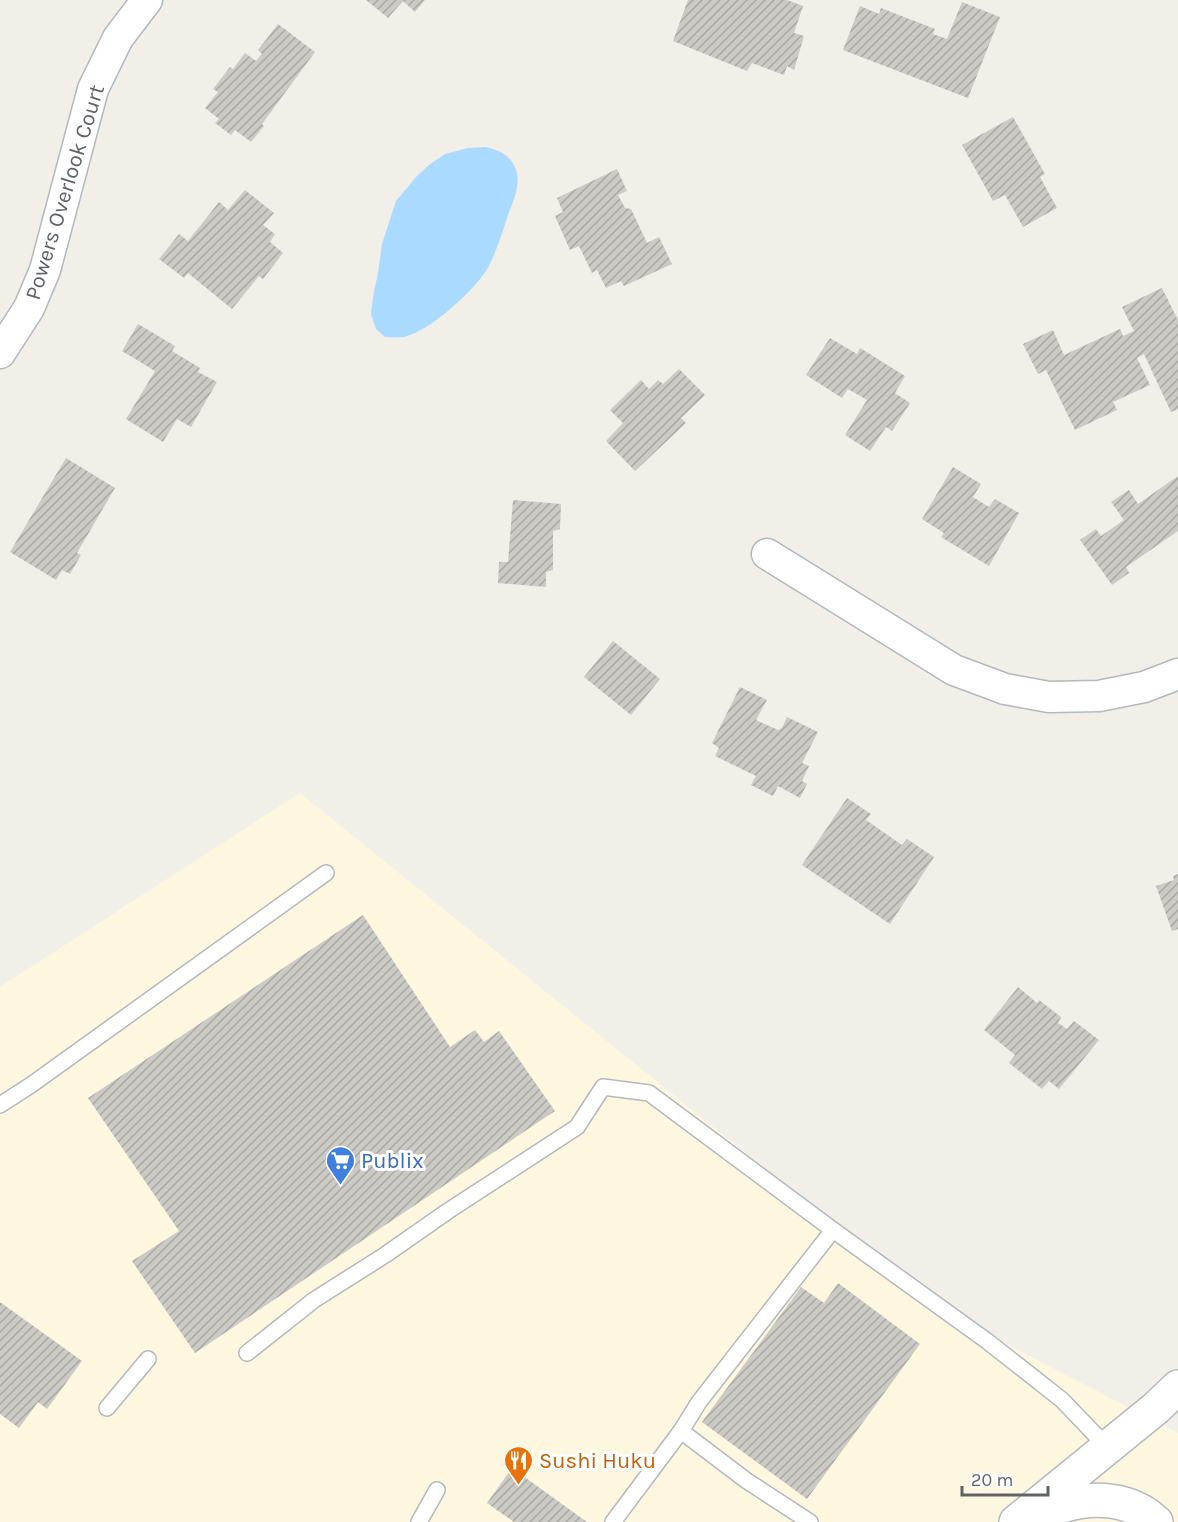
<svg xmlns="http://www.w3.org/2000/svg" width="1178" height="1522" viewBox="0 0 1178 1522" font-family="Karla,sans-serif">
<defs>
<pattern id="building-hatch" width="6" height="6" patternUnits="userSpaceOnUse" patternTransform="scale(1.5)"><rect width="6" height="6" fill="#cccac5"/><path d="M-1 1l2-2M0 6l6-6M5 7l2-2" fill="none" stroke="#a9a8a4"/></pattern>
</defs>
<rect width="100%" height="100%" fill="#f1efe8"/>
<!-- commercial -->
<path fill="#fef7e0" d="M300,793L937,1308L1178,1433V1522H0V987Z"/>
<!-- water -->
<path fill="#aadaff" d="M485,147C499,150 511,155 516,170C521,185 513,201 508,215C502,233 496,254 486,271C471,293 430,331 404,337C398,338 391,337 385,337L376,329L371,314L373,297L378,273L382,244L396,201L417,176L429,165L445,154L468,148Z"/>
<!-- building -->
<g fill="url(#building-hatch)">
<path d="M366,0H425L415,12L403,1L388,18Z"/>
<path d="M688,0H787L803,6L794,33L804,36L794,70L787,66L784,75L752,63L747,71L673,41Z"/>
<path d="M962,2L1000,17L968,98L843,50L860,6L879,14L881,8L935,29L933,34L947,39Z"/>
<path d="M278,24L315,52L262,124L264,126L251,142L235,130L231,135L215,123L219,119L205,108L218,92L213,89L230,67L233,69L245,53L256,61L262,54L258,50Z"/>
<path d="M1013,117L1045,174L1040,177L1057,208L1023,227L1005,195L993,201L962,145Z"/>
<path d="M617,169L627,191L618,195L625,208L631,209L647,243L659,237L672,264L624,286L621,281L606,288L597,270L592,273L579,246L570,250L555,216L563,212L557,198Z"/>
<path d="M245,190L274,213L263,225L275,234L270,242L283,253L263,279L259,276L232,309L188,273L184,278L159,259L179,234L188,241L219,202L228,210Z"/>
<path d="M1162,288L1178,320V409L1171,412L1144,354L1137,358L1150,385L1113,402L1117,410L1075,430L1046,370L1038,374L1023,344L1053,330L1064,355L1120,329L1123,336L1134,331L1122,307Z"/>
<path d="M138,324L175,346L172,351L200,368L198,372L217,382L191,427L177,419L163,442L126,419L155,371L122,351Z"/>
<path d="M830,338L857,354L860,348L905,376L895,393L910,403L892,431L886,427L870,451L845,435L867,400L848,389L842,398L806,375Z"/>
<path d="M679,369L705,395L681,418L686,423L635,471L606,441L623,423L610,410L641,380L649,389L658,380L663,384Z"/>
<path d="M66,458L115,488L77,553L81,555L70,574L62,570L56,580L10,552Z"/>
<path d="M953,467L981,484L973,497L989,507L995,499L1019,513L989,566L941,537L944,533L922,519Z"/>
<path d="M1178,476V531L1126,567L1129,573L1112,585L1080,540L1096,529L1101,536L1124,520L1111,502L1129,490L1138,504Z"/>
<path d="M513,500L561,504L560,529L553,531V570L546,572V587L498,583L499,562H508Z"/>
<path d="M613,641L660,679L631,715L584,677Z"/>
<path d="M740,687L767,700L756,720L778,730L782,728L787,717L818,732L802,763L809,766L802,781L807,784L800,798L778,786L773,796L751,785L756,776L715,756L719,748L712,743Z"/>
<path d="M847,798L871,814L866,820L902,845L907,839L934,857L890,924L802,865Z"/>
<path d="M1178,874V929L1172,931L1156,886L1174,880L1173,876Z"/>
<path d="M363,915L450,1047L475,1030L484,1042L499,1031L555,1111L195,1353L132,1261L179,1231L88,1098Z"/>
<path d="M1018,987L1037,1003L1039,1000L1061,1017L1058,1023L1067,1029L1074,1021L1099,1040L1059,1089L1049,1081L1042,1089L1009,1063L1015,1055L984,1030Z"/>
<path d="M838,1283L920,1344L807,1499L702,1422L801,1287L824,1303Z"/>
<path d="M0,1302L82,1361L47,1409L38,1402L19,1428L0,1414Z"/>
<path d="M512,1468L587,1522H514L487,1503Z"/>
</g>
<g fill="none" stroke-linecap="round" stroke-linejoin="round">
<defs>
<g id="service">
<path d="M0,1105L31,1085L326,873"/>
<path d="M247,1353L314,1300L385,1255L448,1211L577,1127L603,1087L649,1093L833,1230L987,1341L1062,1400L1108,1448"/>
<path d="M107,1408L148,1359"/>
<path d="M681,1431L747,1481L810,1522"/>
<path d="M419,1522L437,1490"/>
<path d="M613,1522L681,1431L699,1402L833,1230"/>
</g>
<g id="minor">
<path d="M0,353L29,308L45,270L93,89L118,38L147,0"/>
<path d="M767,554L954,670L1005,689L1049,697L1099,696L1144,687L1178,674"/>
</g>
<g id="secondary">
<path d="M1035,1516C1043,1513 1052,1508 1062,1506C1094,1496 1131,1498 1156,1522"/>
<path d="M1016,1522L1156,1408L1178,1387"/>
</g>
</defs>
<!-- service casing -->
<use href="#service" stroke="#b5b8bc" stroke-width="18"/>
<!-- minor casing -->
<use href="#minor" stroke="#b5b8bc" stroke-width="33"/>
<!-- secondary casing -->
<use href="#secondary" stroke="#b6babf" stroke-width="36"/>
<!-- service -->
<use href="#service" stroke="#fff" stroke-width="15"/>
<!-- minor -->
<use href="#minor" stroke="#fff" stroke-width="30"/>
<!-- secondary -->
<use href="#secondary" stroke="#fff" stroke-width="33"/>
</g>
<!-- icons -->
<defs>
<symbol id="supermarket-pin" viewBox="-11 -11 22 30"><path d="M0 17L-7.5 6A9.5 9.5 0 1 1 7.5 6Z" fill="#3f7fe0" stroke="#fff"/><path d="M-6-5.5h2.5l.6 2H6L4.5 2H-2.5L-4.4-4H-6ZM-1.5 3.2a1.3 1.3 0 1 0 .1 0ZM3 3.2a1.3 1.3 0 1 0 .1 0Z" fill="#fff"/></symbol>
<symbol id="restaurant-pin" viewBox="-11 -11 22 30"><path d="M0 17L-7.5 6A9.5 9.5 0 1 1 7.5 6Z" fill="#e8710a" stroke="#fff"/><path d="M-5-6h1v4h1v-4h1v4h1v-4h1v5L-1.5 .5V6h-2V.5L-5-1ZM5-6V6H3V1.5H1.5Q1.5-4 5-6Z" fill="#fff"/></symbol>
</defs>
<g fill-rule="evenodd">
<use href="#supermarket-pin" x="324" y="1144" width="33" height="45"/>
<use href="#restaurant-pin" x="502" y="1444" width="33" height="45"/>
</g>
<g text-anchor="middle" stroke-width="6" stroke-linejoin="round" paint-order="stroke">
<!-- street labels -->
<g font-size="22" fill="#5f6368" stroke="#fff">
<text transform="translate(64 192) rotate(-73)" y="8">Powers Overlook Court</text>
</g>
<!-- shop labels -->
<g font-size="22" fill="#366cbe" stroke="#fff" text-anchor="start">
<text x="361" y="1168">Publix</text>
</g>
<!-- food labels -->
<g font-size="22" fill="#c56008" stroke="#fff" text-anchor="start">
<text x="539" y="1468">Sushi Huku</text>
</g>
</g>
<!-- scale -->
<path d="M962 1486v9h86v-9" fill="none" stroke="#5f6368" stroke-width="3"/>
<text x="971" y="1486" font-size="18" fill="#5f6368" stroke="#ffffff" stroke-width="4.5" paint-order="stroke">20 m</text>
</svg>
